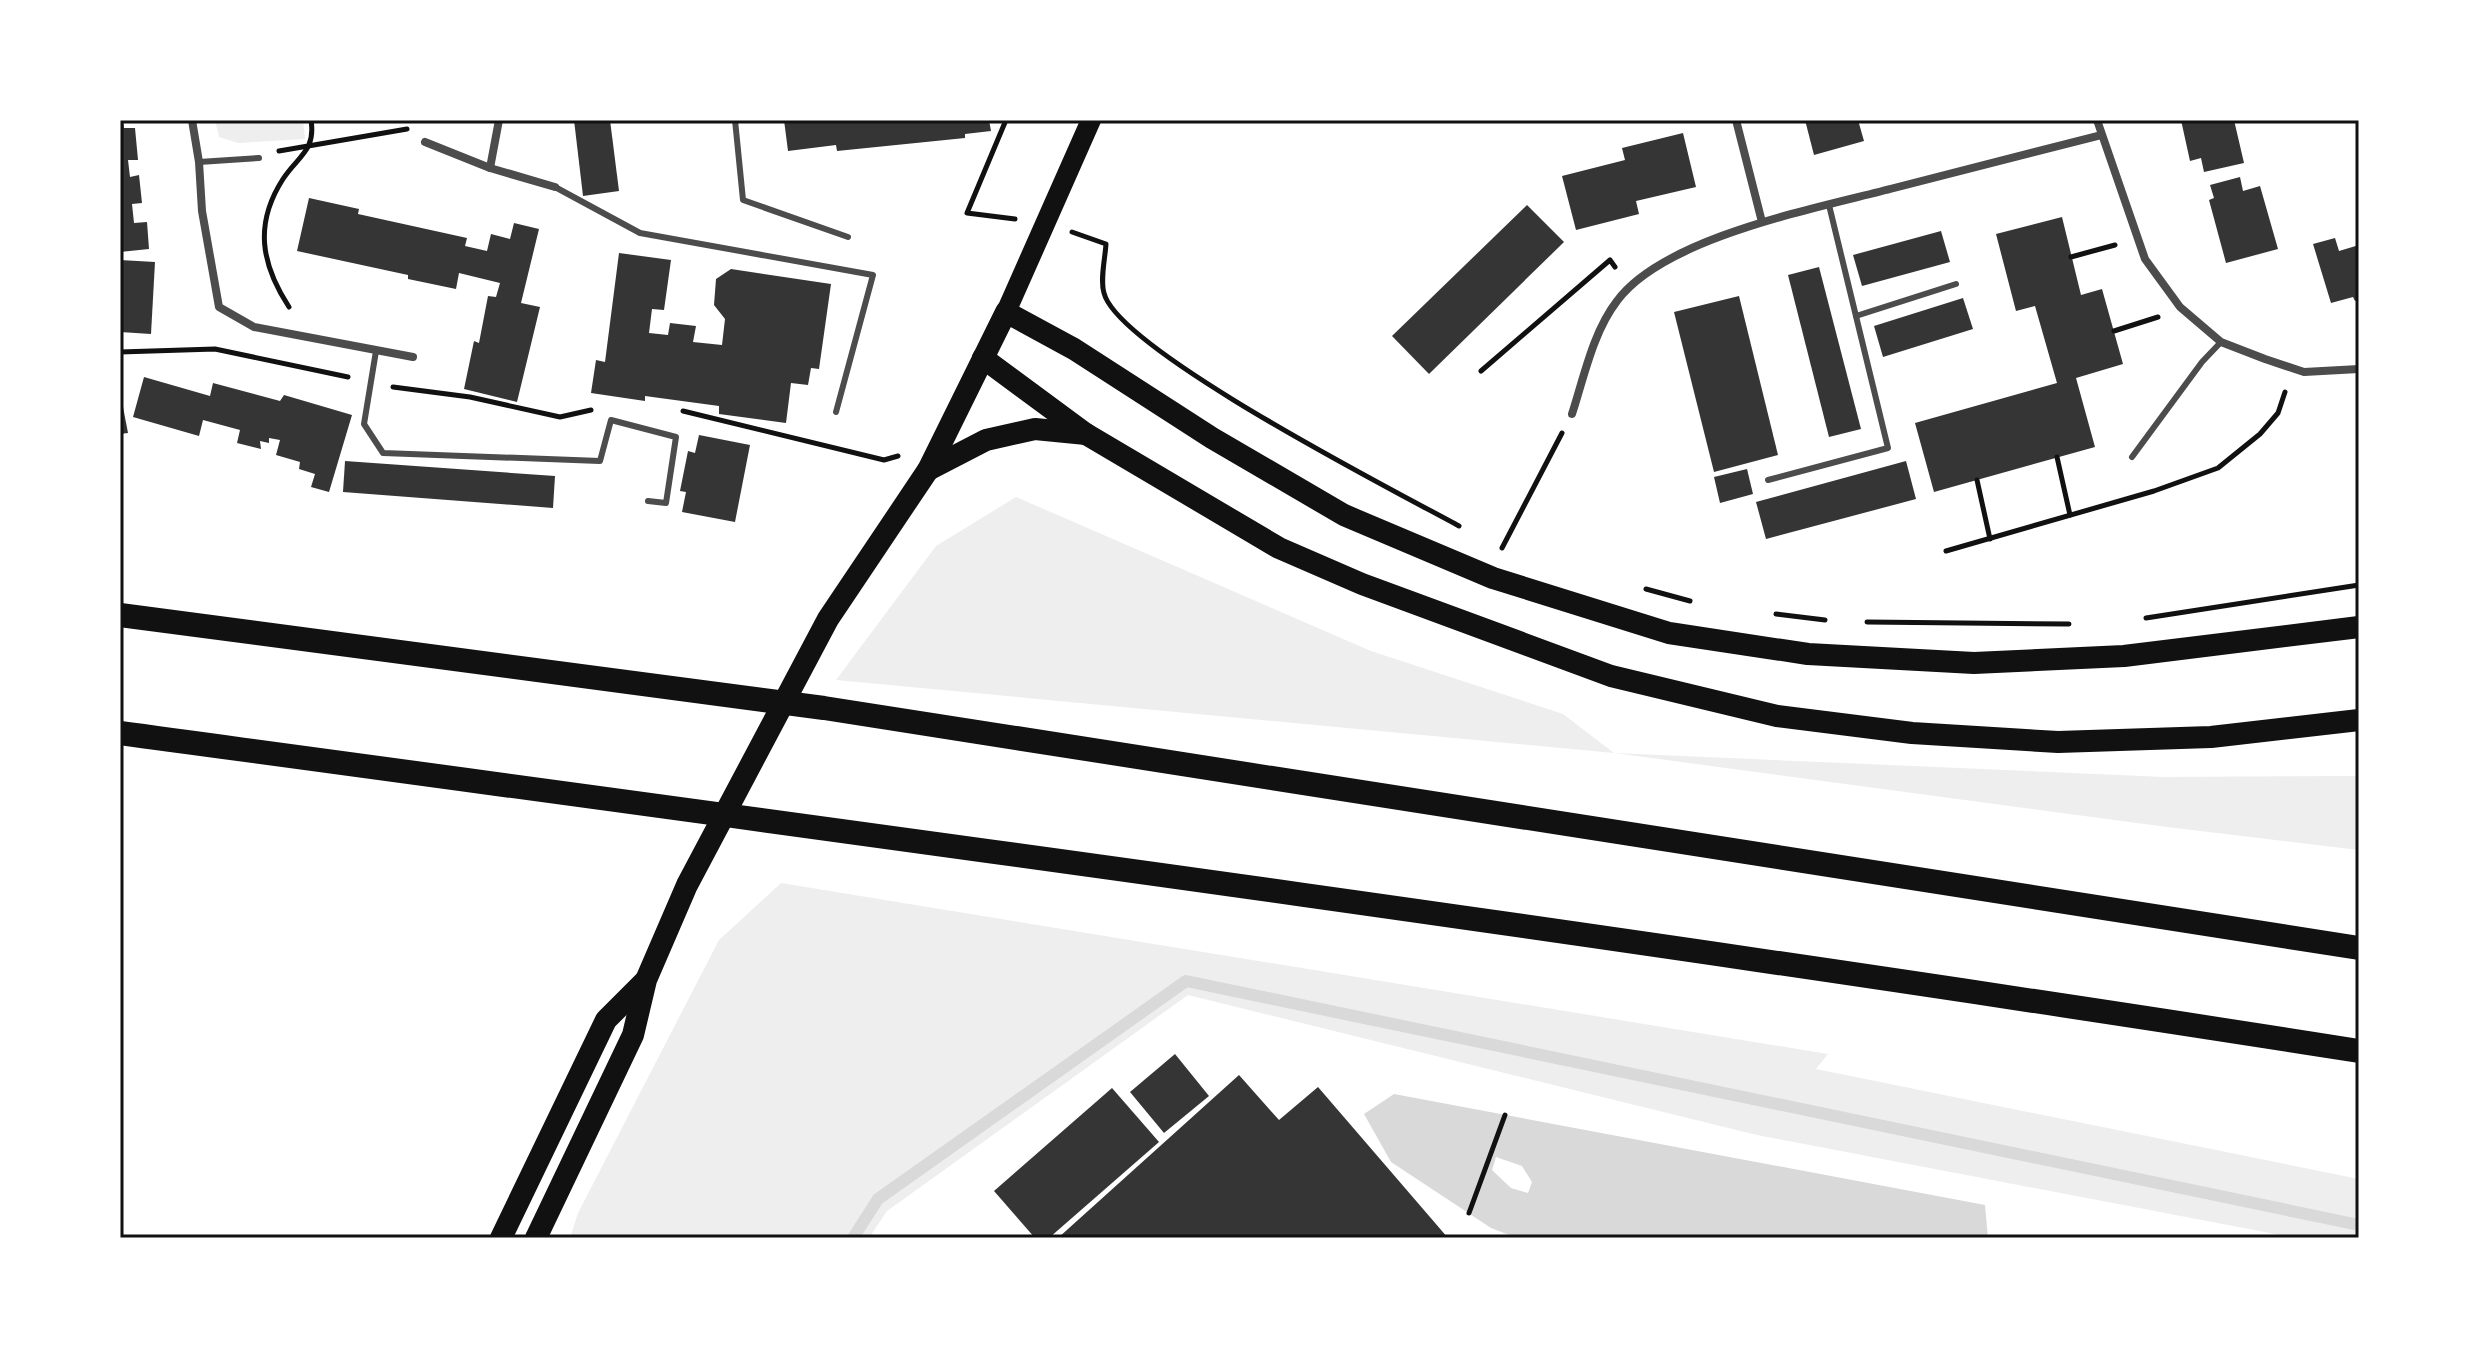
<svg xmlns="http://www.w3.org/2000/svg" width="2479" height="1358" viewBox="0 0 2479 1358" font-family="'PT Sans Narrow',sans-serif">
<rect width="100%" height="100%" fill="#fff"/>
<!-- green -->
<g fill="#eee">
<path d="M215,120H303L305,139L238,143L219,137Z"/>
<path d="M1016,497L1371,651L1563,714L1614,753L2164,777L2359,776V850L2167,827L1614,753L836,680L936,546Z"/>
<path d="M781,883L1828,1054L1816,1069L2359,1179V1238H2296L1757,1135L1188,995L887,1211L869,1238H570L578,1213L719,940Z"/>
</g>
<!-- water -->
<path fill="#d9d9d9" fill-rule="evenodd" d="M1394,1094L1985,1205L1988,1238H1517L1491,1228L1391,1162L1364,1114ZM1496,1157L1522,1166L1532,1182L1528,1193L1511,1188L1492,1170Z"/>
<g fill="none" stroke-linecap="round" stroke-linejoin="round">
<!-- stream -->
<path stroke="#d9d9d9" stroke-width="12" d="M853,1238L878,1199L1186,981L2359,1225"/>
</g>
<!-- building -->
<g fill="#353535">
<path d="M120,120H123L124,128H135L138,160H128L130,177L139,175L142,203L132,204L134,223L147,222L149,249L120,252Z"/>
<path d="M574,120H610L619,191L583,196Z"/>
<path d="M784,120H989L991,131L965,134V138L837,151L836,145L788,151Z"/>
<path d="M1805,120H1858L1864,141L1814,155Z"/>
<path d="M2181,120H2234L2244,163L2204,172L2201,158L2190,161Z"/>
<path d="M1683,133L1696,187L1636,201L1639,214L1576,230L1562,176L1625,160L1622,148Z"/>
<path d="M2240,177L2243,191L2260,186L2278,249L2226,263L2209,200L2214,198L2210,185Z"/>
<path d="M309,198L359,209L358,214L467,238L465,246L487,251L491,234L510,239L514,223L539,229L521,303L540,307L517,402L464,389L474,341L479,343L488,296L496,297L500,283L459,273L456,289L408,279V275L297,251Z"/>
<path d="M1527,205L1564,242L1429,374L1392,336Z"/>
<path d="M2062,217L2081,295L2102,289L2123,364L2076,378L2095,447L1934,492L1915,423L2057,383L2035,306L2016,311L1996,234Z"/>
<path d="M1941,231L1950,262L1862,286L1853,255Z"/>
<path d="M2335,238L2339,251L2359,245V299L2355,301L2353,297L2331,303L2313,244Z"/>
<path d="M619,253L671,260L664,310L652,309L649,333L668,335L670,323L696,326L693,342L722,345L725,319L714,305L716,279L731,269L831,284L819,369L811,368L808,385L791,383L786,423L719,414V406L645,396V401L591,393L596,360L605,362Z"/>
<path d="M120,260L155,262L151,334L120,332Z"/>
<path d="M1819,267L1861,429L1829,437L1788,275Z"/>
<path d="M1739,296L1778,455L1714,472L1674,312Z"/>
<path d="M1963,298L1973,329L1883,357L1874,326Z"/>
<path d="M144,377L210,396L213,383L280,401L284,395L352,415L329,492L311,487L315,474L299,469L300,462L276,455L280,440L269,438V443L260,441L261,449L237,443L240,430L203,420L199,436L133,417Z"/>
<path d="M120,391L128,433L120,434Z"/>
<path d="M699,435L750,445L735,522L682,512L686,492L680,491L688,451L695,453Z"/>
<path d="M345,461L555,476L553,508L343,492Z"/>
<path d="M1906,461L1916,499L1766,539L1756,502Z"/>
<path d="M1747,469L1753,494L1720,503L1714,477Z"/>
<path d="M1175,1054L1209,1096L1164,1133L1130,1092Z"/>
<path d="M1239,1075L1279,1120L1318,1087L1448,1238H1058Z"/>
<path d="M1112,1088L1159,1142L1049,1238H1035L994,1191Z"/>
</g>
<g fill="none" stroke-linecap="round" stroke-linejoin="round">
<!-- path -->
<g stroke="#111" stroke-width="5">
<path d="M1006,120L967,213L1015,219"/>
<path d="M279,151L407,129"/>
<path d="M1072,232L1106,244C1105,259 1100,280 1104,293C1118,350 1399,493 1459,526"/>
<path d="M2071,257L2115,245"/>
<path d="M289,307C261,264 254,224 283,179C298,156 316,151 311,120"/>
<path d="M2114,331L2158,317"/>
<path d="M120,352L215,349L348,377"/>
<path d="M1481,371L1610,260L1615,267"/>
<path d="M393,387L470,397L560,417L591,410"/>
<path d="M683,411L884,460L898,456"/>
<path d="M2057,457L2070,515"/>
<path d="M1977,480L1990,539"/>
<path d="M1502,548L1562,433"/>
<path d="M1946,551L2154,491L2218,468L2260,434L2278,413L2285,392"/>
<path d="M1646,589L1690,601"/>
<path d="M1776,614L1825,620"/>
<path d="M2146,618L2359,585"/>
<path d="M1867,622L2069,624"/>
<path d="M1469,1213L1505,1115"/>
</g>
<!-- service -->
<g stroke="#4c4c4c" stroke-width="6">
<path d="M735,120L743,200L848,237"/>
<path d="M199,162L259,158"/>
<path d="M555,187L640,233L873,275L836,412"/>
<path d="M1856,316L1956,284"/>
<path d="M376,351L364,424L383,453L600,461L611,420L676,437L666,503L648,501"/>
<path d="M2132,457L2202,362L2221,342"/>
<path d="M1768,480L1888,448L1829,205"/>
</g>
<!-- minor -->
<g stroke="#4c4c4c" stroke-width="8">
<path d="M192,120L199,162L202,211L219,307L254,327L413,357"/>
<path d="M1736,120L1762,222"/>
<path d="M2097,120L2145,259L2180,307L2221,342L2265,359L2304,372L2359,369"/>
<path d="M425,142L490,168L555,187"/>
<path d="M490,168L499,120"/>
<path d="M1572,414C1584,377 1593,332 1617,301C1664,237 1818,208 1894,188C1963,170 2032,152 2101,135"/>
</g>
<!-- primary -->
<path stroke="#111" stroke-width="20" d="M1006,312L1091,120"/>
<!-- trunk -->
<g stroke="#111" stroke-width="22">
<path d="M983,358L1086,434L1279,548L1362,584L1611,676L1777,716L1912,733L2058,742L2211,737L2359,720"/>
<path d="M928,470L986,440L1035,429L1086,434"/>
<path d="M501,1238L606,1020L645,981"/>
<path d="M536,1238L633,1035L646,980L687,885L828,619L928,470L1006,312L1074,349L1212,438L1344,515L1493,578L1669,633L1808,654L1974,663L2124,656L2359,627"/>
</g>
<!-- motorway -->
<g stroke="#111" stroke-width="24">
<path d="M120,615L824,708L2359,948"/>
<path d="M120,733C867,834 1614,934 2359,1051"/>
</g>
</g>
<!-- border -->
<rect width="2479" height="1358" fill="none" stroke="#ffffff" stroke-width="244"/>
<rect x="122" y="122" width="2235" height="1114" fill="none" stroke="#111" stroke-width="3"/>
</svg>
